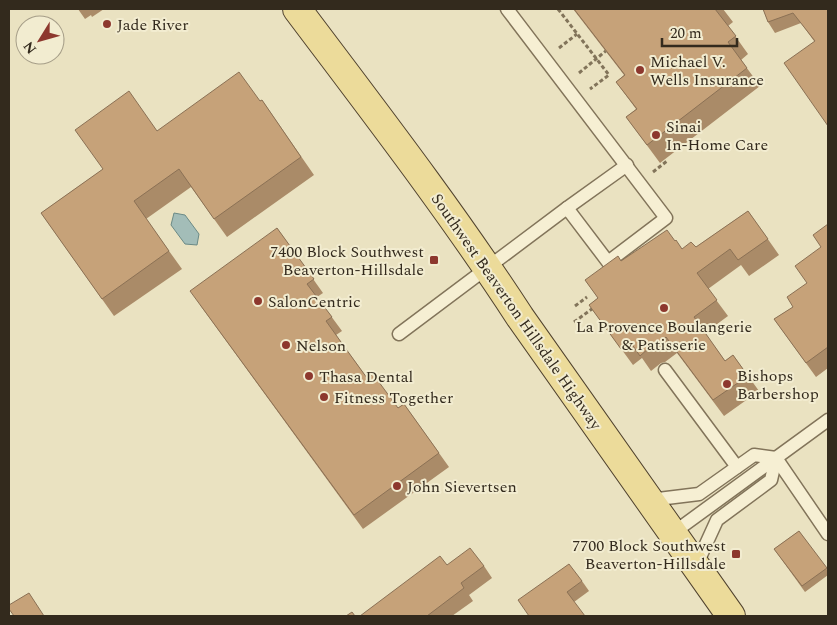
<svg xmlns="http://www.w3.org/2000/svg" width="837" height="625" viewBox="0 0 837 625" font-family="Spectral,serif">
<rect width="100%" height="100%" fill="#eae2c1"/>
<!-- water -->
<path fill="#a3bdb8" stroke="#6b8a86" d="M174,213L185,215L199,234L197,245L185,244L171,225Z"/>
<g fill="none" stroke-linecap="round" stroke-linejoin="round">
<defs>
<g id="lane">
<path d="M507,9L666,218L608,262L567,208"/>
<path d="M399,334L567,208L627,165"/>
<path d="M665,370L737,467"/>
<path d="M776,458L828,534"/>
<path d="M650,500L699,494L754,455L776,458"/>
<path d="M673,533L828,420"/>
<path d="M696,566L717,520L771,480L776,458"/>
</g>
<path id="primary" d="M297,9C373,110 451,211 520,317L731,616"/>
</defs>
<!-- lane casing -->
<use href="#lane" stroke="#82745a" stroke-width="15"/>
<!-- primary casing -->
<use href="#primary" stroke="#50422e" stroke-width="30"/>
<!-- path -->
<g stroke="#82745a" stroke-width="3" stroke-dasharray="4 2.5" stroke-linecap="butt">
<path d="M558,9L609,75L590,89"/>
<path d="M559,48L577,34"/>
<path d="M579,73L607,50"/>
<path d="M653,172L667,161"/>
<path d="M575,306L587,297"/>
<path d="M574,322L596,306"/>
</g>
<!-- lane -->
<use href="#lane" stroke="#f6efd3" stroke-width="12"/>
<!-- primary -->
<use href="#primary" stroke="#ecdb9a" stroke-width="28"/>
</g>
<!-- wall -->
<g fill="#aa8b68">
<path d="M78,9H104L92,17L91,15L85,19Z"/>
<path d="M573,9H723L733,22L728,26L748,54L741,60L760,86L660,163L626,117L636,109L616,82L624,75Z"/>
<path d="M763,9H828L814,41L801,23L775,33L768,22Z"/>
<path d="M262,100L314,175L227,237L191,187L146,219L182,269L114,316L41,213L157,131Z"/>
<path d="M748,211L779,255L749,276L741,265L708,289L728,316L705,333L725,361L733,355L759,391L724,416L677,353L665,362L661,363L651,371L642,358L633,365L589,305L598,298L585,280L621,261L675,241L682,249L696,247Z"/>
<path d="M828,224V368L816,377L774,319L793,307L807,283L821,247Z"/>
<path d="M277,228L323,293L317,297L342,331L336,335L367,378L398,408L404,404L449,467L363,529L200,305Z"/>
<path d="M799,531L828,571V575L805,592L774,549Z"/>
<path d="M447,565L484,566L492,578L469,595L473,601L452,616H360Z"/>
<path d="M582,581L589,591L574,602L529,616Z"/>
</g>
<!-- building -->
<g fill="#c6a279" stroke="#8b7155">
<path d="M574,9H715L736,36L728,42L747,68L647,145L626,117L637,109L616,82L625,75Z"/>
<path d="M763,9H828V126L784,63L815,41L793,13L768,22Z"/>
<path d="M239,72L260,101L262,100L301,157L214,219L179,169L134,201L169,251L102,299L41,213L103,169L75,130L129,91L157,131Z"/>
<path d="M748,211L768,239L738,260L730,249L697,273L717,300L694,317L725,361L733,355L748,376L713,400L666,337L654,346L650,347L640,356L631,343L621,349L589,305L598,298L585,280L618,256L621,261L667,230L675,241L676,240L682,249L691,242L696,247Z"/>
<path d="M828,224V347L806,363L774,319L793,307L787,297L807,283L795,266L821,247L813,235Z"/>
<path d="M277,228L314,279L307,284L332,317L326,321L346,349L367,378L373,374L398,408L404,404L439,453L354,515L190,291Z"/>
<path d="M799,531L827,568L802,586L774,549Z"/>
<path d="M470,548L484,566L461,583L464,588L427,616H360L440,556L447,565Z"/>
<path d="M569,564L582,581L567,592L585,616H529L518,600Z"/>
<path d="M29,593L44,616H14L9,609V605Z"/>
<path d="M352,612L355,616H346Z"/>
</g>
<!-- markers -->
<g fill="#8d382e" stroke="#f2ecd0" stroke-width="2">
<circle cx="107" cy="24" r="5"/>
<circle cx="640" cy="70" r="5"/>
<circle cx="656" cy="135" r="5"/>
<rect x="429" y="255" width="10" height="10" rx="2.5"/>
<circle cx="258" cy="301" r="5"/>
<circle cx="664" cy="308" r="5"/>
<circle cx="286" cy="345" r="5"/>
<circle cx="309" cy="376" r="5"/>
<circle cx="727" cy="384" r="5"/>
<circle cx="324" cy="397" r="5"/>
<circle cx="397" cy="486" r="5"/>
<rect x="731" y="549" width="10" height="10" rx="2.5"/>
</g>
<g text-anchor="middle" stroke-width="4" stroke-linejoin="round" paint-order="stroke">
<!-- poi labels -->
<g font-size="16" fill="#332a1d" stroke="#f2ecd0" text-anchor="start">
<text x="117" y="30">Jade River</text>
<text x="650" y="67">Michael V.<tspan x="650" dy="18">Wells Insurance</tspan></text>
<text x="666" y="132">Sinai<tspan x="666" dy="18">In-Home Care</tspan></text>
<text x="424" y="257" text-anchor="end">7400 Block Southwest<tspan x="424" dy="18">Beaverton-Hillsdale</tspan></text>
<text x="268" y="307">SalonCentric</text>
<text x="664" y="332" text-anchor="middle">La Provence Boulangerie<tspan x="664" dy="18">&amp; Patisserie</tspan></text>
<text x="296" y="351">Nelson</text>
<text x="737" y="381">Bishops<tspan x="737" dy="18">Barbershop</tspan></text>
<text x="319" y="382">Thasa Dental</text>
<text x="334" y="403">Fitness Together</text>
<text x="407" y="492">John Sievertsen</text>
<text x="726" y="551" text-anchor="end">7700 Block Southwest<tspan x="726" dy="18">Beaverton-Hillsdale</tspan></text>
</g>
<!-- street labels -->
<g font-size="16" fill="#332a1d" stroke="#f2ecd0">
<text transform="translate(517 311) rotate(55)" y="6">Southwest Beaverton Hillsdale Highway</text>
</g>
</g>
<!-- border -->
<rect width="837" height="625" fill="none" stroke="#332a1d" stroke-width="20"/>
<!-- north arrow -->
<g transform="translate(40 40) rotate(233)"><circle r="24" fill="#f2ecd0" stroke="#a69e88"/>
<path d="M0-4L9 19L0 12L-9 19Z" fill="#8d382e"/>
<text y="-8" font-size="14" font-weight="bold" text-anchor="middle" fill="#332a1d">N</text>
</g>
<!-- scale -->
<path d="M662 38v8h75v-8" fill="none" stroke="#332a1d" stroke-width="2.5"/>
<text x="670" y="38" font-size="15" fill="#332a1d" stroke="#f2ecd0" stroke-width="4" paint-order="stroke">20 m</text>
</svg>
